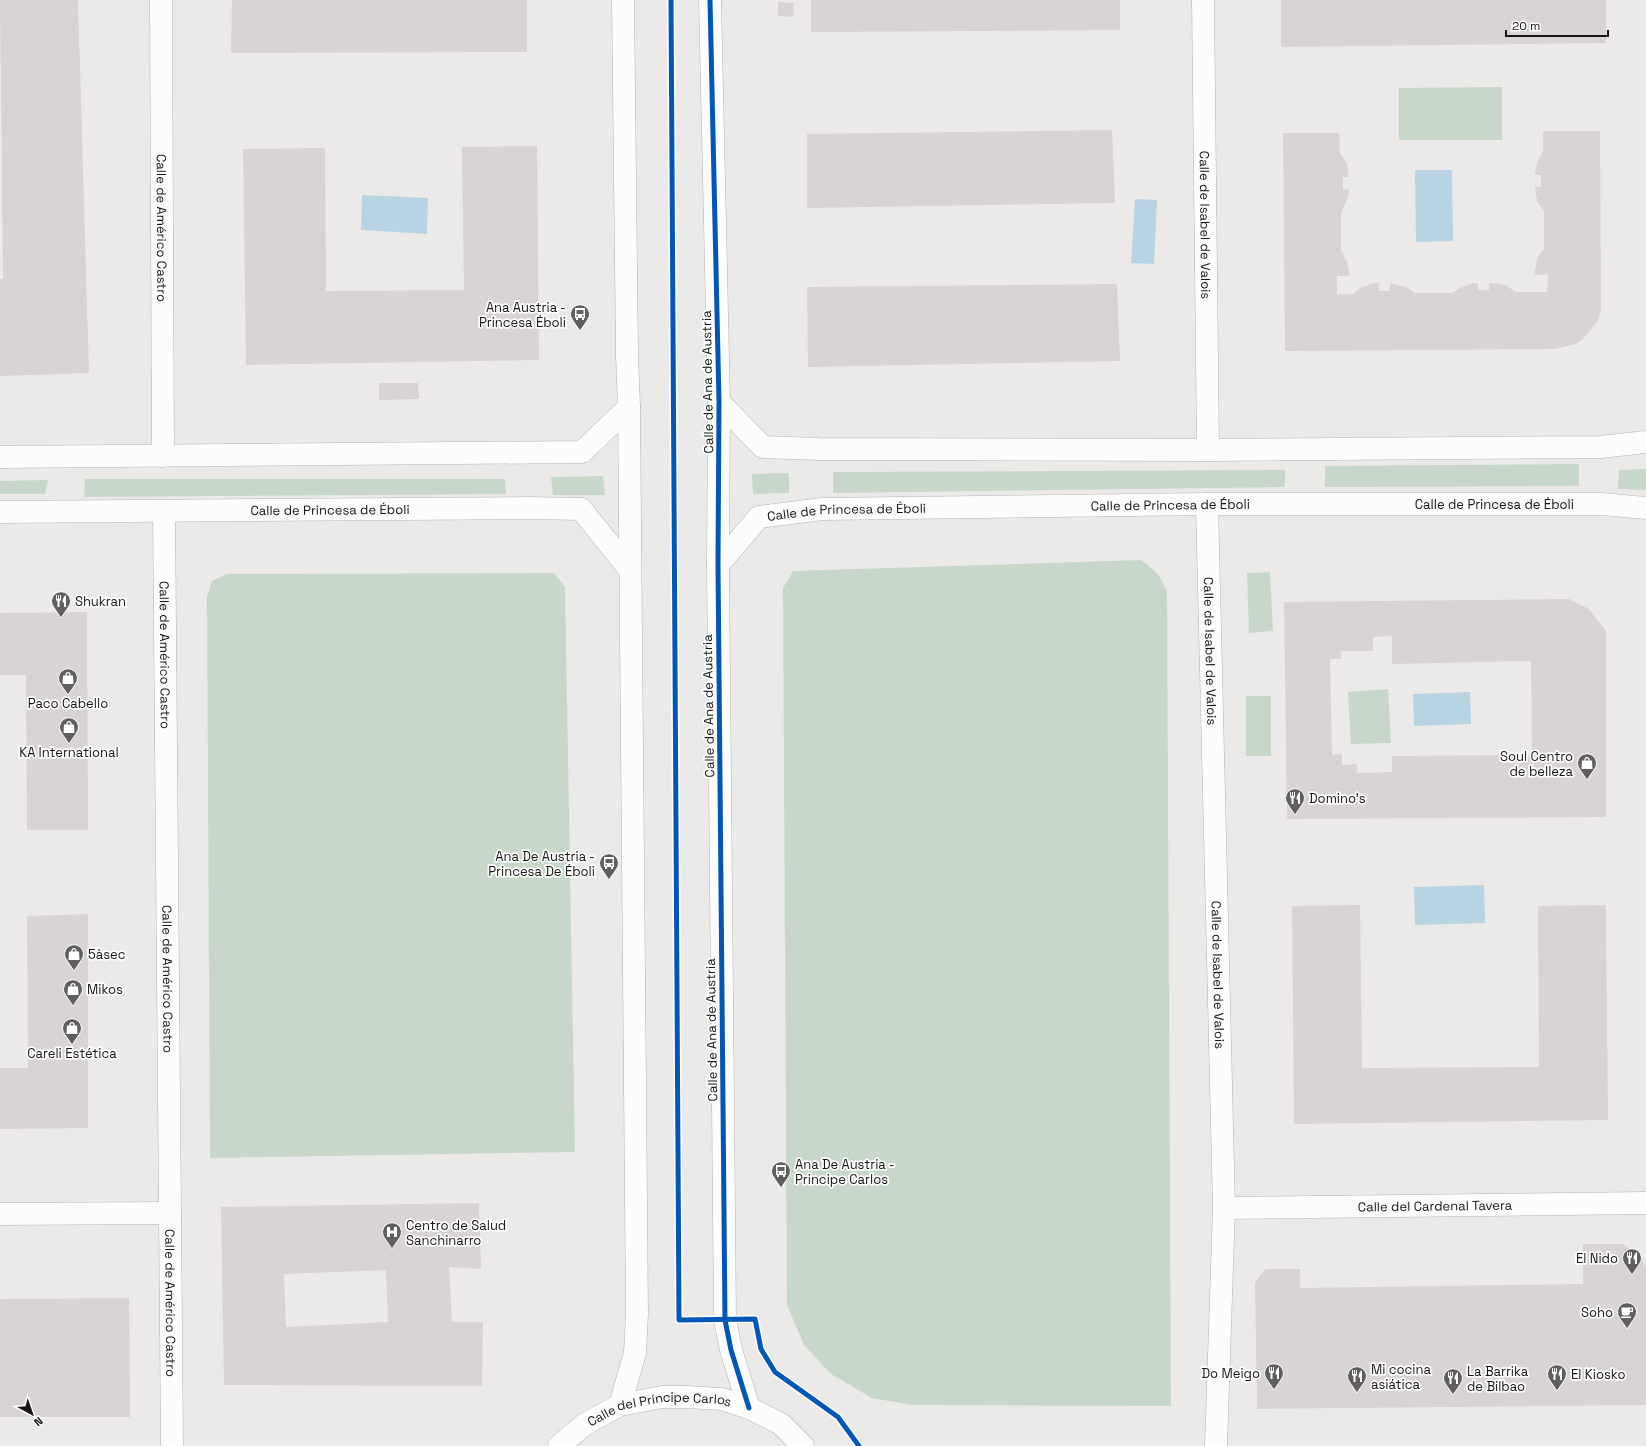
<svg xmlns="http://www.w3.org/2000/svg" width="1646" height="1446" viewBox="0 0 1646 1446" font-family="'Space Grotesk',sans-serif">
<rect width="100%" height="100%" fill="#eceae9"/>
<!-- green -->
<g fill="#c7d7ca">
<path d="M1502,87V140H1399V88Z"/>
<path d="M1579,464V486L1325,487V466Z"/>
<path d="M1646,469V490L1618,489L1619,470Z"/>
<path d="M1285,470V487L833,493V472Z"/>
<path d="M789,473V493L753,494L752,474Z"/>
<path d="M603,476L605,495H553L551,477Z"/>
<path d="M85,479H505L506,494L84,497Z"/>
<path d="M48,480L45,494H0V481Z"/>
<path d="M1141,560C1155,570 1161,576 1167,592L1171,1406L912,1405L872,1398L831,1374L804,1345L787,1305L783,588L793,571Z"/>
<path d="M1270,572L1273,631L1249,633L1247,573Z"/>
<path d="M554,573L565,587L575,1152L210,1158L207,597L212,581L227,574Z"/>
<path d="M1388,689L1391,743L1351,744L1348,692Z"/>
<rect x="1246" y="696" width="25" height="60"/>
</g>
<!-- water -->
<g fill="#b8d4e2">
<path d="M1415,170H1452L1453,241L1416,242Z"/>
<path d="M362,195L428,198L427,234L361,230Z"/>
<path d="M1135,199L1157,200L1154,264L1131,263Z"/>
<path d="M1470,692L1471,724L1414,726L1413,694Z"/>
<path d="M1484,885L1485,923L1415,925L1414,887Z"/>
</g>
<!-- building -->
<g fill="#d9d2d6" fill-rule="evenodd">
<path d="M0,0H78L89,373L0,376V279H3Z"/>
<path d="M232,0H527V52L231,53Z"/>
<path d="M811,0H1120V30L811,32Z"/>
<path d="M1281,0H1606V43L1281,47Z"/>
<path d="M778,2L794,3L793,17L778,16Z"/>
<path d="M1112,130L1115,203L807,208V134Z"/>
<path d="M1543,131H1600L1601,310L1597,322L1583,339L1576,344L1555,349L1285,351L1283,133H1339L1340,153L1347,164L1348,173V177H1343V190L1349,189V194L1341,213V250L1347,262L1350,276H1337V294H1353L1360,288L1373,283H1379V291H1390V283L1408,288L1415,293H1452L1460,288L1473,283H1478V290H1489V283H1494L1505,285L1516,292H1547L1548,274L1535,275V270L1538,256L1544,249V211L1537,201L1535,187H1541V175H1535V172L1537,163L1543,151Z"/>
<path d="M537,146L539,360L246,365L243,149L325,148L326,291L464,290L462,147Z"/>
<path d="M1117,284L1120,361L808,367L807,287Z"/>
<path d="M379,383H418L419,399L379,400Z"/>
<path d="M1569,599L1589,609L1606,631V817L1287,819L1284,602ZM1392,636V664L1531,661L1532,755L1392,756V772L1357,773V764L1342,765V754L1332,755L1330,659H1341V651H1373V637Z"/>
<path d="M87,612L88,830H27L26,675H0V613Z"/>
<path d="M1360,905L1362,1068L1539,1067L1538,906L1606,905L1608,1120L1294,1124L1292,906Z"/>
<path d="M88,914V1128L0,1129V1068H28L27,916Z"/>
<path d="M479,1203L481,1269L449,1267L452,1322H483L482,1386L224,1385L221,1207ZM386,1270L388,1322L286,1327L284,1274Z"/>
<path d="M1583,1244H1622L1634,1251L1642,1258L1646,1269V1405L1257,1409L1255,1283L1260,1275L1266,1269H1300V1288L1583,1284Z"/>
<path d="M129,1298L130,1417H0V1299Z"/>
</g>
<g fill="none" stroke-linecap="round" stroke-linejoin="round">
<defs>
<g id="minor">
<path id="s1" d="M161,0L163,456"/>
<path d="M710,0L719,402L718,565L725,1320L731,1350L749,1408"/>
<path id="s2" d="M1203,0L1208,450"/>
<path d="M719,402L763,447L819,449L1208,450L1601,447L1646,442"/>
<path d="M0,457L582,452L629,407"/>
<path id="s3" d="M1207,504L1224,1208L1216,1446"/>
<path id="s4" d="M164,511L172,1446"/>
<path id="s5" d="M0,512L529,508L581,509L630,570"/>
<path id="s6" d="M718,565L759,517L822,509L1207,504H1602L1646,508"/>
<path id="s7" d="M1224,1208L1646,1203"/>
<path d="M0,1214L169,1213"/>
<path d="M620,1405L635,1353L637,1314L629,407L627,355L623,0"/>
<path id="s8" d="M559,1446L585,1424L620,1405L662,1397H685L722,1399L749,1408L781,1424L803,1446"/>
</g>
</defs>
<!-- minor casing -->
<use href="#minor" stroke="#b4b3b3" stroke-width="23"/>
<!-- minor -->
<use href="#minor" stroke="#fcfcfc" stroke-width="22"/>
<defs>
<g id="cycleway">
<path d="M671,0L679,1320L755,1319L761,1349L775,1372L838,1417L859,1446"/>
<path d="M710,0L719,402L718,565L725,1320L731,1350L749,1408"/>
</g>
</defs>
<!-- cycleway casing -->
<use href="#cycleway" stroke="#fff" stroke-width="8"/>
<!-- cycleway -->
<use href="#cycleway" stroke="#0057b8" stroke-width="5"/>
</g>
<!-- icons -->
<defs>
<symbol id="bus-pin" viewBox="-11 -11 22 30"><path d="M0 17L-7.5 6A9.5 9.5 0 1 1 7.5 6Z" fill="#605f5e" stroke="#fff"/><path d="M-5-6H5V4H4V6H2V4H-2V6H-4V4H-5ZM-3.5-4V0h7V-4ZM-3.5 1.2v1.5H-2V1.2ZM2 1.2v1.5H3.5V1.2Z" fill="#fff"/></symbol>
<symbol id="restaurant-pin" viewBox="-11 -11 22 30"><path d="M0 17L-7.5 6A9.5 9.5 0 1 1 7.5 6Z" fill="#605f5e" stroke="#fff"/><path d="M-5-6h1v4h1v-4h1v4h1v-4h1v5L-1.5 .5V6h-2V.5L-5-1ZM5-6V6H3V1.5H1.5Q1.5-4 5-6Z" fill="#fff"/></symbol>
<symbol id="shop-pin" viewBox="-11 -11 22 30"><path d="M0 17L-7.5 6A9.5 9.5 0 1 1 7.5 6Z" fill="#605f5e" stroke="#fff"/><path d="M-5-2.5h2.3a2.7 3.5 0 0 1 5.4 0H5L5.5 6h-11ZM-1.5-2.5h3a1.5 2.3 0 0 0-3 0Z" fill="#fff"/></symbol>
<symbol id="hospital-pin" viewBox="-11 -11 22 30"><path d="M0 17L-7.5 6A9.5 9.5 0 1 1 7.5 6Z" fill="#605f5e" stroke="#fff"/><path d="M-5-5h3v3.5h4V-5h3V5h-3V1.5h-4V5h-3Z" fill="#fff"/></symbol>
<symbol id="cafe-pin" viewBox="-11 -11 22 30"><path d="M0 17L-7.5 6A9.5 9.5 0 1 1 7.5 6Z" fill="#605f5e" stroke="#fff"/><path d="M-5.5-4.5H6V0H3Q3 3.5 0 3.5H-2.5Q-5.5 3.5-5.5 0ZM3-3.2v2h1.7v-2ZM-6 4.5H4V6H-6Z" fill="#fff"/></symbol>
</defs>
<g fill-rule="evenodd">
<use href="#bus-pin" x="569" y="303" width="22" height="30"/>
<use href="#restaurant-pin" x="50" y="590" width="22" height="30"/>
<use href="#shop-pin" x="57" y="667" width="22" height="30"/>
<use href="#shop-pin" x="58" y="716" width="22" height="30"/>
<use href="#shop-pin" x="1576" y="752" width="22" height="30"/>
<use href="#restaurant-pin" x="1284" y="787" width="22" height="30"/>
<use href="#bus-pin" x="598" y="852" width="22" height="30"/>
<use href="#shop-pin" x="63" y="943" width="22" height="30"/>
<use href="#shop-pin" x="62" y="978" width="22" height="30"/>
<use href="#shop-pin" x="61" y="1017" width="22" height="30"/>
<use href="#bus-pin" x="770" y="1160" width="22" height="30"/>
<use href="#hospital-pin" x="381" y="1221" width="22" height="30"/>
<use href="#restaurant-pin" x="1621" y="1247" width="22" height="30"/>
<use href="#cafe-pin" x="1616" y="1301" width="22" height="30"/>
<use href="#restaurant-pin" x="1263" y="1362" width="22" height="30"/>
<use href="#restaurant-pin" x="1546" y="1363" width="22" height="30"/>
<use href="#restaurant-pin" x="1346" y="1365" width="22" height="30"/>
<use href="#restaurant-pin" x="1442" y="1367" width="22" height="30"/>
</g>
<g text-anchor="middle" stroke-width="3.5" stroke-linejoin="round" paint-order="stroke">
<!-- street labels -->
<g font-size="13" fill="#151413" stroke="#fff">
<text dy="5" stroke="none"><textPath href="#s2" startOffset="225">Calle de Isabel de Valois</textPath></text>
<text dy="5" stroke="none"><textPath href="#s1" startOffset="228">Calle de Américo Castro</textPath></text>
<text transform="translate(707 382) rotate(-91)" y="5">Calle de Ana de Austria</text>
<text dy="5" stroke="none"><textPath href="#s6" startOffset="799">Calle de Princesa de Éboli</textPath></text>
<text dy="5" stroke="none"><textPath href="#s6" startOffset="475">Calle de Princesa de Éboli</textPath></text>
<text dy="5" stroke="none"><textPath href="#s5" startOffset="330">Calle de Princesa de Éboli</textPath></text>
<text dy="5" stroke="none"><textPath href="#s6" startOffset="151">Calle de Princesa de Éboli</textPath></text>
<text dy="5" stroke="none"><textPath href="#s3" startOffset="147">Calle de Isabel de Valois</textPath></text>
<text dy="5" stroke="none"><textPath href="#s4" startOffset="144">Calle de Américo Castro</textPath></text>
<text transform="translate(708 706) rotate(-91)" y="5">Calle de Ana de Austria</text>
<text dy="5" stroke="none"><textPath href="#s3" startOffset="471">Calle de Isabel de Valois</textPath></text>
<text dy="5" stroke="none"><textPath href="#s4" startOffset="468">Calle de Américo Castro</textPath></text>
<text transform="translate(711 1030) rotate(-91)" y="5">Calle de Ana de Austria</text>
<text dy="5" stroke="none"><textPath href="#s7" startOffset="211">Calle del Cardenal Tavera</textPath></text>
<text dy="5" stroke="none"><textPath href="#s4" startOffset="792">Calle de Américo Castro</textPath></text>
<text dy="5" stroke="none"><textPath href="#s8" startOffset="112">Calle del Príncipe Carlos</textPath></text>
</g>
<!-- poi labels -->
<g font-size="13" fill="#151413" stroke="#fff" text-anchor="start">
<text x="566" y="312" text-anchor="end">Ana Austria -<tspan x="566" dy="15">Princesa Éboli</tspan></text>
<text x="75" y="606">Shukran</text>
<text x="68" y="708" text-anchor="middle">Paco Cabello</text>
<text x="69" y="757" text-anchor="middle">KA International</text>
<text x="1573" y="761" text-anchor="end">Soul Centro<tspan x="1573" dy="15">de belleza</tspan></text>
<text x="1309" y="803">Domino's</text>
<text x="595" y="861" text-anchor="end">Ana De Austria -<tspan x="595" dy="15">Princesa De Éboli</tspan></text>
<text x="88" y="959">5àsec</text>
<text x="87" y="994">Mikos</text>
<text x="72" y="1058" text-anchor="middle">Careli Estética</text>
<text x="795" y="1169">Ana De Austria -<tspan x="795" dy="15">Principe Carlos</tspan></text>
<text x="406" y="1230">Centro de Salud<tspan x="406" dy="15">Sanchinarro</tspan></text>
<text x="1618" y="1263" text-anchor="end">El Nido</text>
<text x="1613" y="1317" text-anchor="end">Soho</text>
<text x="1371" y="1374">Mi cocina<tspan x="1371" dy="15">asiática</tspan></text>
<text x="1467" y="1376">La Barrika<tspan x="1467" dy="15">de Bilbao</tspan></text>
<text x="1260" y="1378" text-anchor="end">Do Meigo</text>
<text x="1571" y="1379">El Kiosko</text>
</g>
</g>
<!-- north arrow -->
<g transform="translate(32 1414) rotate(140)" stroke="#ffffff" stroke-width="3" paint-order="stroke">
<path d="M0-3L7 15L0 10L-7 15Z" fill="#151413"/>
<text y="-6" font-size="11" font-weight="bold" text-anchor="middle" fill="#151413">N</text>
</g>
<!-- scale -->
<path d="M1506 30v6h102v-6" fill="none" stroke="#151413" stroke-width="2"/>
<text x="1512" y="30" font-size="12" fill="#151413" stroke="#ffffff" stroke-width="3" paint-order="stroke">20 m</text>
</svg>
